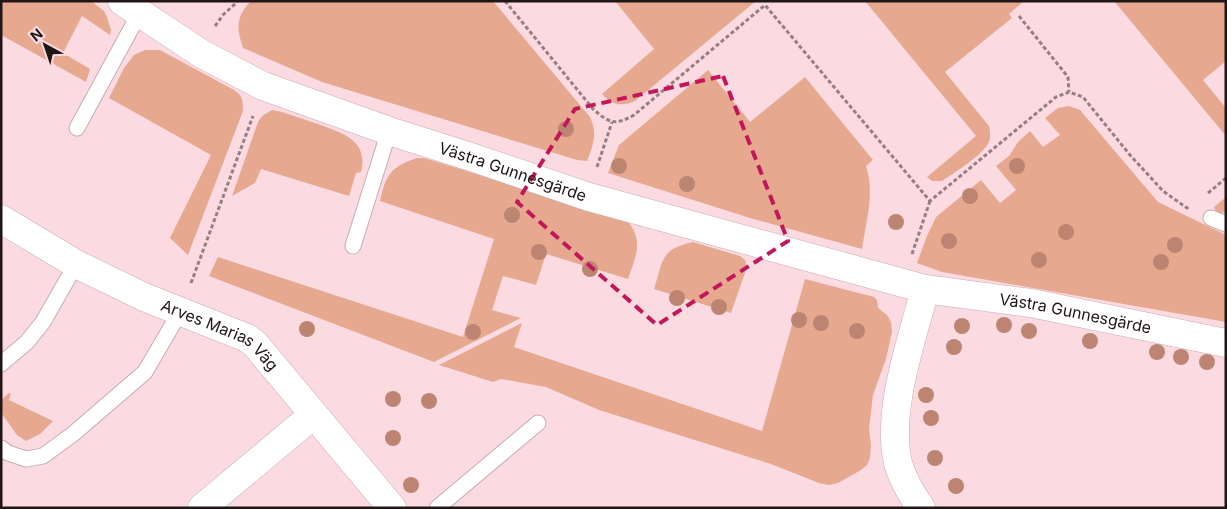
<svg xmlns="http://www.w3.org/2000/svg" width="1227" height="509" viewBox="0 0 1227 509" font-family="Inter,sans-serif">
<rect width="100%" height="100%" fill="#fbdbe1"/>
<!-- green -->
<g fill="#e6a990">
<path d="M1,1H91L104,11L107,17L111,30L110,35L82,16L63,53L90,69L86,82L3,36L1,34Z"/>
<path d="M251,1H493L590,117C598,133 593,146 587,161L577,160L322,82L243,48C236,28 236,16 251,1Z"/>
<path d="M615,1H756L635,101C621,107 612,105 602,94L654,49Z"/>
<path d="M865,1H1024L1009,14L1012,18L945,72L989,126C990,131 991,137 989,142C984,154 953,174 942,181H932L927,177L976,136Z"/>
<path d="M1114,1H1226V61L1203,80L1226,108V136Z"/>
<path d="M145,50H160L234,90C243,96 243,100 243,111L188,255L170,238L211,155L109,98L124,68L134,55Z"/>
<path d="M708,70L750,122L805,77L873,160L866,166C875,193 866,222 862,249L750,218L608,173L619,145Z"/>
<path d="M1069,106L1080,110L1158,202L1226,235V322L942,272L917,263L927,236L936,217L981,180L1000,203L1016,190L996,166L1009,156L1018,142L1030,131L1043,147L1060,135L1045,118L1058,108Z"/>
<path d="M272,110L282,112C294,116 306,120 318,124C342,133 369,140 361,172L356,173L349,196L261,169L255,183L232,196L258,122L262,116Z"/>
<path d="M417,158H424L627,220C644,241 636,256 628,279L546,254L536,285L503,276L492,310L521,318L434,362L209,276L218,257L463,337L494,239L380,201C386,175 390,167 417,158Z"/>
<path d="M1226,197V210L1221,214L1217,213L1214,207Z"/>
<path d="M693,242L740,256L745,260L747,267L731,313L654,289C663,261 660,249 693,242Z"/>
<path d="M805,279L874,297L877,300L878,308L887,315L891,322L892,332L886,359L873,395L869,429L871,446L870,458L867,465L861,470L838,483L829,485L819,483L771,464L599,410L546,387L501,379L493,382L439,365L522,323L514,347L762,431Z"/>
<path d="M9,393L11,394L9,400L53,421L40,434L26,441L17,435L2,414L1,400Z"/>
</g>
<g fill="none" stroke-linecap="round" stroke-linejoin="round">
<defs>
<g id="service">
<path d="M77,128L139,14"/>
<path d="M1211,218L1226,224"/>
<path d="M353,246L389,131"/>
<path d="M1,364L27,342L43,322L76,264"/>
<path d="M1,448L8,453L26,459L43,456L73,434L145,372L180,312"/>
<path d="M437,508L538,423"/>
</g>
<g id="minor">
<path id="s1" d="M122,1L202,54L263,86L389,131L471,157L589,197L925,289L1031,303L1226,343"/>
<path id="s2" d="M1,219L76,264L144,297L247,338L255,344L392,508"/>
<path d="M202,508L313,415"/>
<path d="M921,508C912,495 902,478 898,463C886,409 912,341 925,289"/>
</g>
</defs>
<!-- service casing -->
<use href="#service" stroke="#c9abb1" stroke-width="17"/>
<!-- minor casing -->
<use href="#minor" stroke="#c9abb1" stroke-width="29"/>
<!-- path -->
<g stroke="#957f83" stroke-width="3" stroke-dasharray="4 2.5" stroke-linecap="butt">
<path d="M505,1L593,109C609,123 615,126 634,115L765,5L930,201L1056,97L1069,92L1083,97L1130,155L1163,191L1187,208L1189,206"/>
<path d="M1019,16L1068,77L1069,92"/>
<path d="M215,26L223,15L238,1"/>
<path d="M597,167L612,122"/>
<path d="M1208,193L1226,178"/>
<path d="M912,254L930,201"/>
<path d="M191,283L253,116"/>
</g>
<!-- service -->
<use href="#service" stroke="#fff" stroke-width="15"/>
<!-- minor -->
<use href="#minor" stroke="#fff" stroke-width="28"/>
</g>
<!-- trees -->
<g fill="#bd8471">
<circle cx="566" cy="129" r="8"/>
<circle cx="619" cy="166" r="8"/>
<circle cx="1017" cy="166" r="8"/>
<circle cx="687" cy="184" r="8"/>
<circle cx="970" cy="196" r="8"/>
<circle cx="512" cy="215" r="8"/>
<circle cx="896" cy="222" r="8"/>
<circle cx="1066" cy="232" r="8"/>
<circle cx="949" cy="241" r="8"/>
<circle cx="1175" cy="245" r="8"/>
<circle cx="539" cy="252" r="8"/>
<circle cx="1039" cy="260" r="8"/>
<circle cx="1161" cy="262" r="8"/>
<circle cx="590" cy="269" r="8"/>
<circle cx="677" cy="298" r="8"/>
<circle cx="719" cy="307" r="8"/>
<circle cx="799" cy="320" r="8"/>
<circle cx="821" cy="323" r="8"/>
<circle cx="1004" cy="325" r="8"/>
<circle cx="962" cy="326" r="8"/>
<circle cx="307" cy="329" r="8"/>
<circle cx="857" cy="331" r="8"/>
<circle cx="1029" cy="331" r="8"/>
<circle cx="473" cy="332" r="8"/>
<circle cx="1090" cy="341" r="8"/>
<circle cx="954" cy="347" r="8"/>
<circle cx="1157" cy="352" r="8"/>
<circle cx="1181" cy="357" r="8"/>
<circle cx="1207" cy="362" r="8"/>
<circle cx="926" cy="395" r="8"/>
<circle cx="393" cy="399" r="8"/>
<circle cx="429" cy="401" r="8"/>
<circle cx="931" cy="418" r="8"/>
<circle cx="393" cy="438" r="8"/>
<circle cx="935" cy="458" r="8"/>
<circle cx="411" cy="485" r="8"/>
<circle cx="956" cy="486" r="8"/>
</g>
<!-- marked area -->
<path fill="none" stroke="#c2185b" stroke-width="4" stroke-dasharray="10 6" stroke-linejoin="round" d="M723,76L788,241L657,325L517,202L575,109Z"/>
<g text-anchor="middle" stroke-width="4" stroke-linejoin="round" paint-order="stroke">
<!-- street labels -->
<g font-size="16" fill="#201517" stroke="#fbdbe1">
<text dy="6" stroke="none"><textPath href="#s1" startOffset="429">Västra Gunnesgärde</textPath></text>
<text dy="6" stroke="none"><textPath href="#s1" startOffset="1010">Västra Gunnesgärde</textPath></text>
<text dy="6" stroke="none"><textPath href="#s2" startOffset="249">Arves Marias Väg</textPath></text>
</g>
</g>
<!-- border -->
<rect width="1227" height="509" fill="none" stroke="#201517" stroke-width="5"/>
<!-- north arrow -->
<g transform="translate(45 45) rotate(320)" stroke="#fbdbe1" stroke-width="4" paint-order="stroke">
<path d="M0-4L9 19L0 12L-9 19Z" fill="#201517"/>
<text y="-8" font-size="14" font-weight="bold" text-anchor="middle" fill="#201517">N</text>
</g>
</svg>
